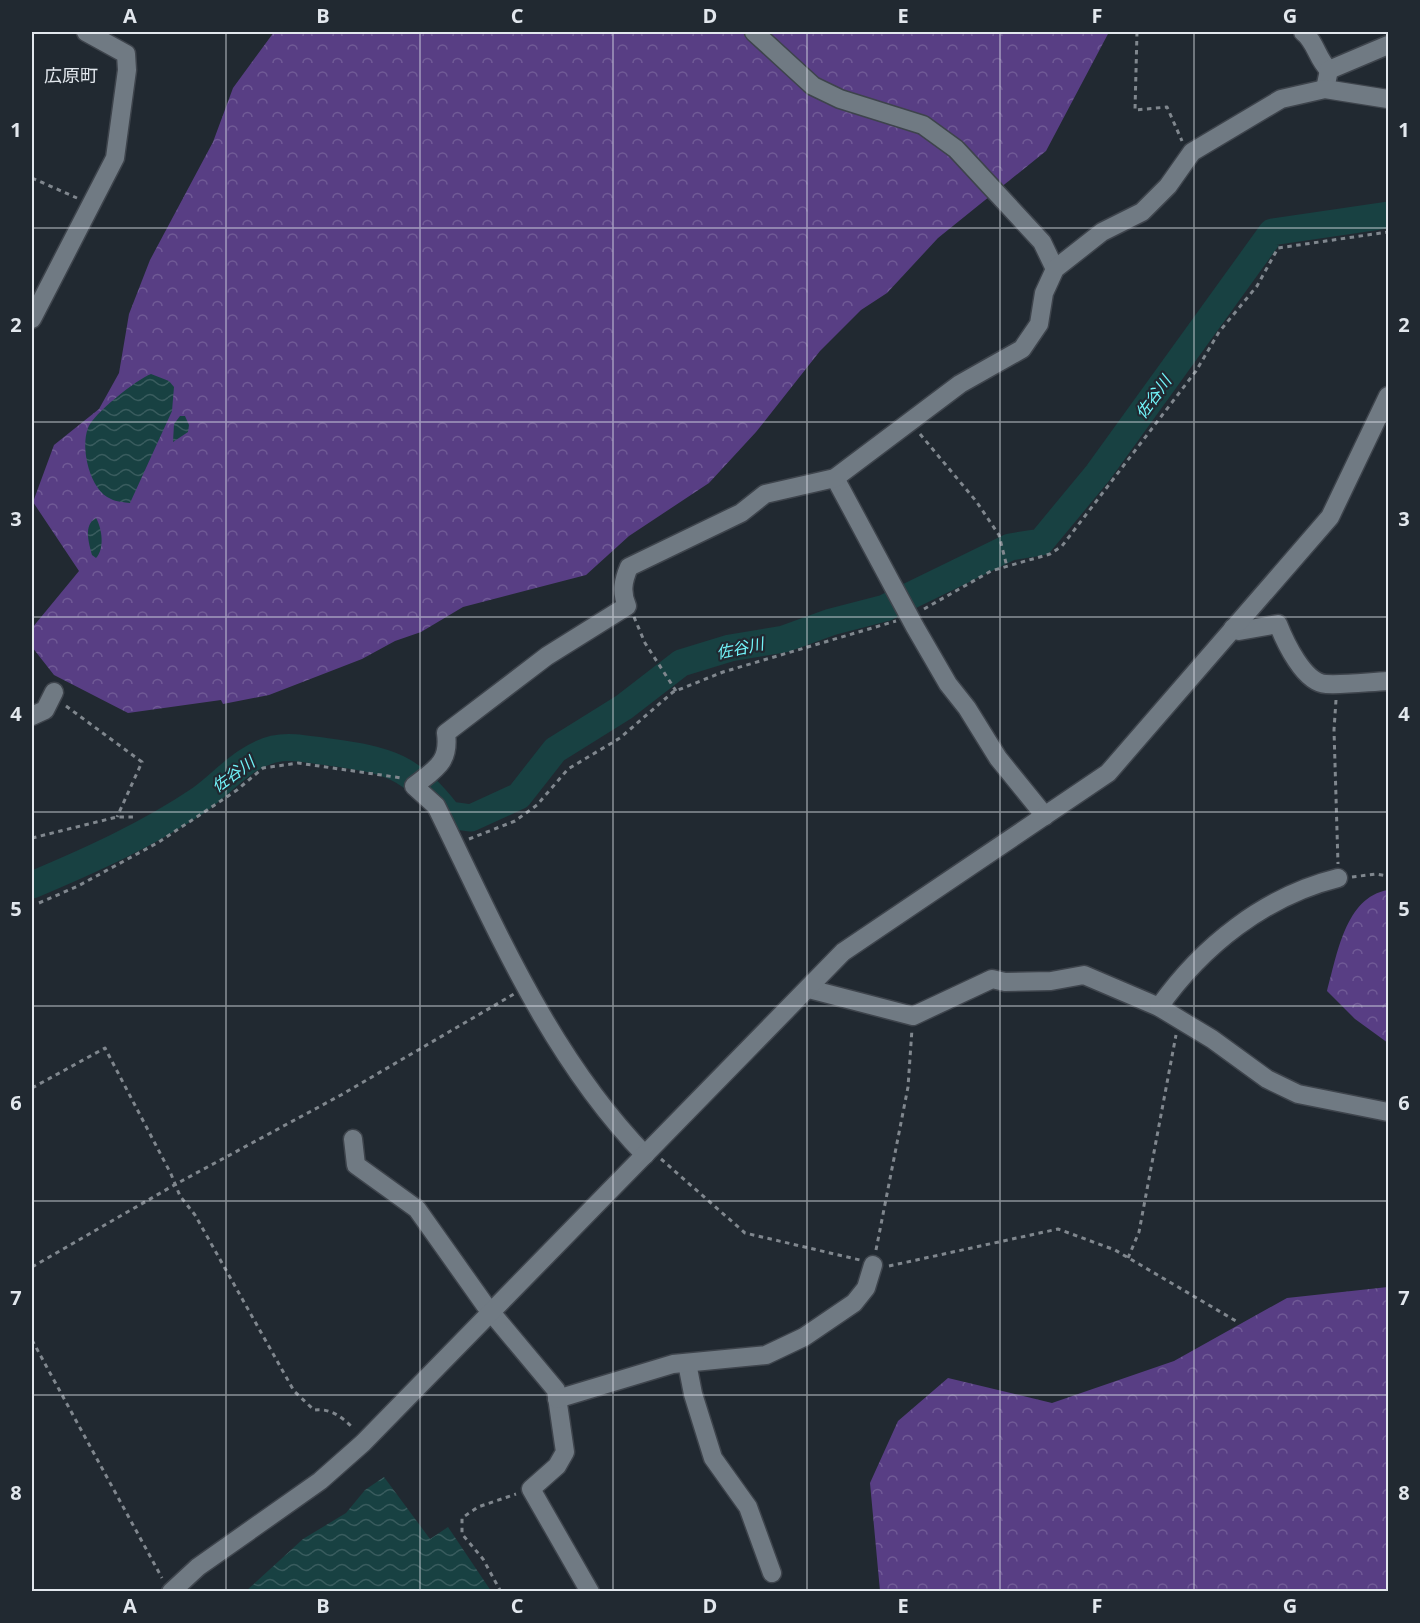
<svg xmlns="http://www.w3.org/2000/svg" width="1420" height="1623" viewBox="0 0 1420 1623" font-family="'Open Sans','Noto Sans JP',sans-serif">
<defs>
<pattern id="forest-crowns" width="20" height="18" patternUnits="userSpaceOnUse" patternTransform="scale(1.5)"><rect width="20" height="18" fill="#583e84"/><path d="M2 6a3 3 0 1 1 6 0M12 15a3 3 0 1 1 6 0" fill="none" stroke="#705a96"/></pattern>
<pattern id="water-waves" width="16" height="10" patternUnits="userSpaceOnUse" patternTransform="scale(1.5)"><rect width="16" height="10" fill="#184142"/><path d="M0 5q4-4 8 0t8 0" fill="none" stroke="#395c5e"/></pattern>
</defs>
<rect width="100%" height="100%" fill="#212931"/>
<!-- forest -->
<g fill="url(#forest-crowns)">
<path d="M274,32H1109L1046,151L938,238L887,293L861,310L820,351L756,432L709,483L629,536L586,575L463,607L421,632L395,641L362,659L269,695L223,704L221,700L128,713L54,675L32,647V628L79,571L33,502L54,445L99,409L119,373L129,314L150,260L213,142L233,88Z"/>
<path d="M1388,890V1043L1355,1019L1327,991C1337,956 1345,897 1388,890Z"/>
<path d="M1388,1287V1591H880L870,1483L898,1421L948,1378L1052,1403L1174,1361L1287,1298Z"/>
</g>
<!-- water -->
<g fill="url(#water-waves)">
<path d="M151,374L169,381L174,387L172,411L130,503C124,502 116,502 111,499C90,491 80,448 88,428C93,414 137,379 151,374Z"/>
<path d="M180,416H185L189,425L188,432L173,442L174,424Z"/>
<path d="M96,518C102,528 105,549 96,558L92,555C89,543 83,525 96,518Z"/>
<path d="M384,1477L430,1539L448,1527L491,1591H246L303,1539L346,1513L365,1490Z"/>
</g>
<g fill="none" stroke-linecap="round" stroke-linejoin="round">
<!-- river -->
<path stroke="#184142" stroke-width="27" d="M32,885C89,861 147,835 199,800C223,783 244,756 274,749C292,745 311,750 329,752C389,760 411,766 449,815L471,818L519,796L555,750L624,707L681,663L730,648L784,639L831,622L885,608L1010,547L1041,542L1098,473L1272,232L1388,215"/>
<defs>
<g id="minor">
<path d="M754,32L813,86L840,99L923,125L956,149L1042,242L1055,269"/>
<path d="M1303,32C1316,42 1317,59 1329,70"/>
<path d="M1325,89L1329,70L1388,45"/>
<path d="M32,319L115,158L127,70L126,54L86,32"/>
<path d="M835,478L915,627L948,684L967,708L998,758L1045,816"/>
<path d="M1233,628L1239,631L1278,624C1285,642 1304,683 1326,684C1346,685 1368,682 1388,681"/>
<path d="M32,716L45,710L54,692"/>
<path d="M809,989L913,1016L992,979L1005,982L1051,981L1084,975L1159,1007L1212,1039L1267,1079L1298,1094L1388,1112"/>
<path d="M1159,1007C1202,946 1265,896 1338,878"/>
<path d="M353,1139L356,1165L417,1209L485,1305L556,1390L565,1452L557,1466L531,1489L590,1592"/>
<path d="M645,1155C549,1056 496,928 436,806L414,786C435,769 450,763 446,733L547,656L627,606C621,592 623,581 629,567L741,513L765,494L835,478L960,384L1022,349L1039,324L1044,293L1055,269L1102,232L1142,212L1168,186L1192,152L1281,99L1325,89L1388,99"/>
<path d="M687,1363L693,1394L713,1458L748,1507L772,1573"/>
<path d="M557,1399L673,1364L766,1355L804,1337L854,1303L866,1288L873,1265"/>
<path d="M171,1592L198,1567L320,1481L363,1443L843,952L1108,773L1330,517L1388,396"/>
</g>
</defs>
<!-- minor casing -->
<use href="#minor" stroke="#3e444c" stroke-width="21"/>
<!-- path -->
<g stroke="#80878e" stroke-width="3" stroke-dasharray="4.5 4.5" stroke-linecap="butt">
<path d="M1137,32L1135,110L1167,107L1182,141"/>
<path d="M32,178L77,198"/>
<path d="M920,434L976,501L999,535L1007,567"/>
<path d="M924,609L991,571L1050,554L1062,546L1196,371L1219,332L1257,286L1278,248L1388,232"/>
<path d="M634,617L645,643L676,691"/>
<path d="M1336,700L1334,730L1338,864"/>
<path d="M66,706L142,762L117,817"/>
<path d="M32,838L117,817H134"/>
<path d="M469,839L515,821L537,805L568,769L620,738L673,692L723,672L896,621"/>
<path d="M1352,877L1376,874L1388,876"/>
<path d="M39,903L78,886L159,842L237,790L263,768L298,763L402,778"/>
<path d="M32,1088L105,1048L171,1174L180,1196L195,1215L294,1391L314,1410C331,1408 342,1417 354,1429"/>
<path d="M661,1159L745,1233L860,1260"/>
<path d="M876,1250L908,1087L912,1029"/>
<path d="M1128,1258L1139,1232L1176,1035"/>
<path d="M889,1266L1058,1229L1115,1250L1236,1321"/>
<path d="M32,1267L176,1184L341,1095L514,994"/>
<path d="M32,1340L162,1578"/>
<path d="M501,1592L483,1559L462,1534V1518L478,1507L516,1494"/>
</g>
<!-- minor -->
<use href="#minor" stroke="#707a83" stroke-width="18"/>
</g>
<!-- grid -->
<path fill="none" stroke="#e2e7ed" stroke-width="1.5" stroke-opacity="0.55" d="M226,32V1592M420,32V1592M613,32V1592M807,32V1592M1000,32V1592M1194,32V1592M32,228H1388M32,422H1388M32,617H1388M32,812H1388M32,1006H1388M32,1201H1388M32,1395H1388"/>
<g text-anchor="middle" stroke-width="4.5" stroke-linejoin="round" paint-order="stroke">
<!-- water labels -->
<g font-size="16" font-style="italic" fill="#72f4f9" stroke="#212931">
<text transform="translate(1153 397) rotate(-54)" y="6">佐谷川</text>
<text transform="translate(740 648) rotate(-12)" y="6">佐谷川</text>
<text transform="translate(233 774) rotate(-36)" y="6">佐谷川</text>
</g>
<!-- quarter labels -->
<g font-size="18" fill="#e2e7ed" stroke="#212931">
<text x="71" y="82">広原町</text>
</g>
</g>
<!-- border -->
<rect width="1420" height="1623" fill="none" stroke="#212931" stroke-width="66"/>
<rect x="33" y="33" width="1354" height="1557" fill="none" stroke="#e2e7ed" stroke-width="2"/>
<g font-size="20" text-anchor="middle" font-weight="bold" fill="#e2e7ed">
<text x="130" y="23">A</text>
<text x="323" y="23">B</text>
<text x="517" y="23">C</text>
<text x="710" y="23">D</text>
<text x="903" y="23">E</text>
<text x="1097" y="23">F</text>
<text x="1290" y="23">G</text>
<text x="16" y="137">1</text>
<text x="1404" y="137">1</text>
<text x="16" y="332">2</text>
<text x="1404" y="332">2</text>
<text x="16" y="526">3</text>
<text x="1404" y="526">3</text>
<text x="16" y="721">4</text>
<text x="1404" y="721">4</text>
<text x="16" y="916">5</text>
<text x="1404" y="916">5</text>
<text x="16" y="1110">6</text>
<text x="1404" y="1110">6</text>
<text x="16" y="1305">7</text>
<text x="1404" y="1305">7</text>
<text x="16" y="1500">8</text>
<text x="1404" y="1500">8</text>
<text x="130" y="1613">A</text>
<text x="323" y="1613">B</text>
<text x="517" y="1613">C</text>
<text x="710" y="1613">D</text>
<text x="903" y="1613">E</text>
<text x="1097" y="1613">F</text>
<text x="1290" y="1613">G</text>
</g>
</svg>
